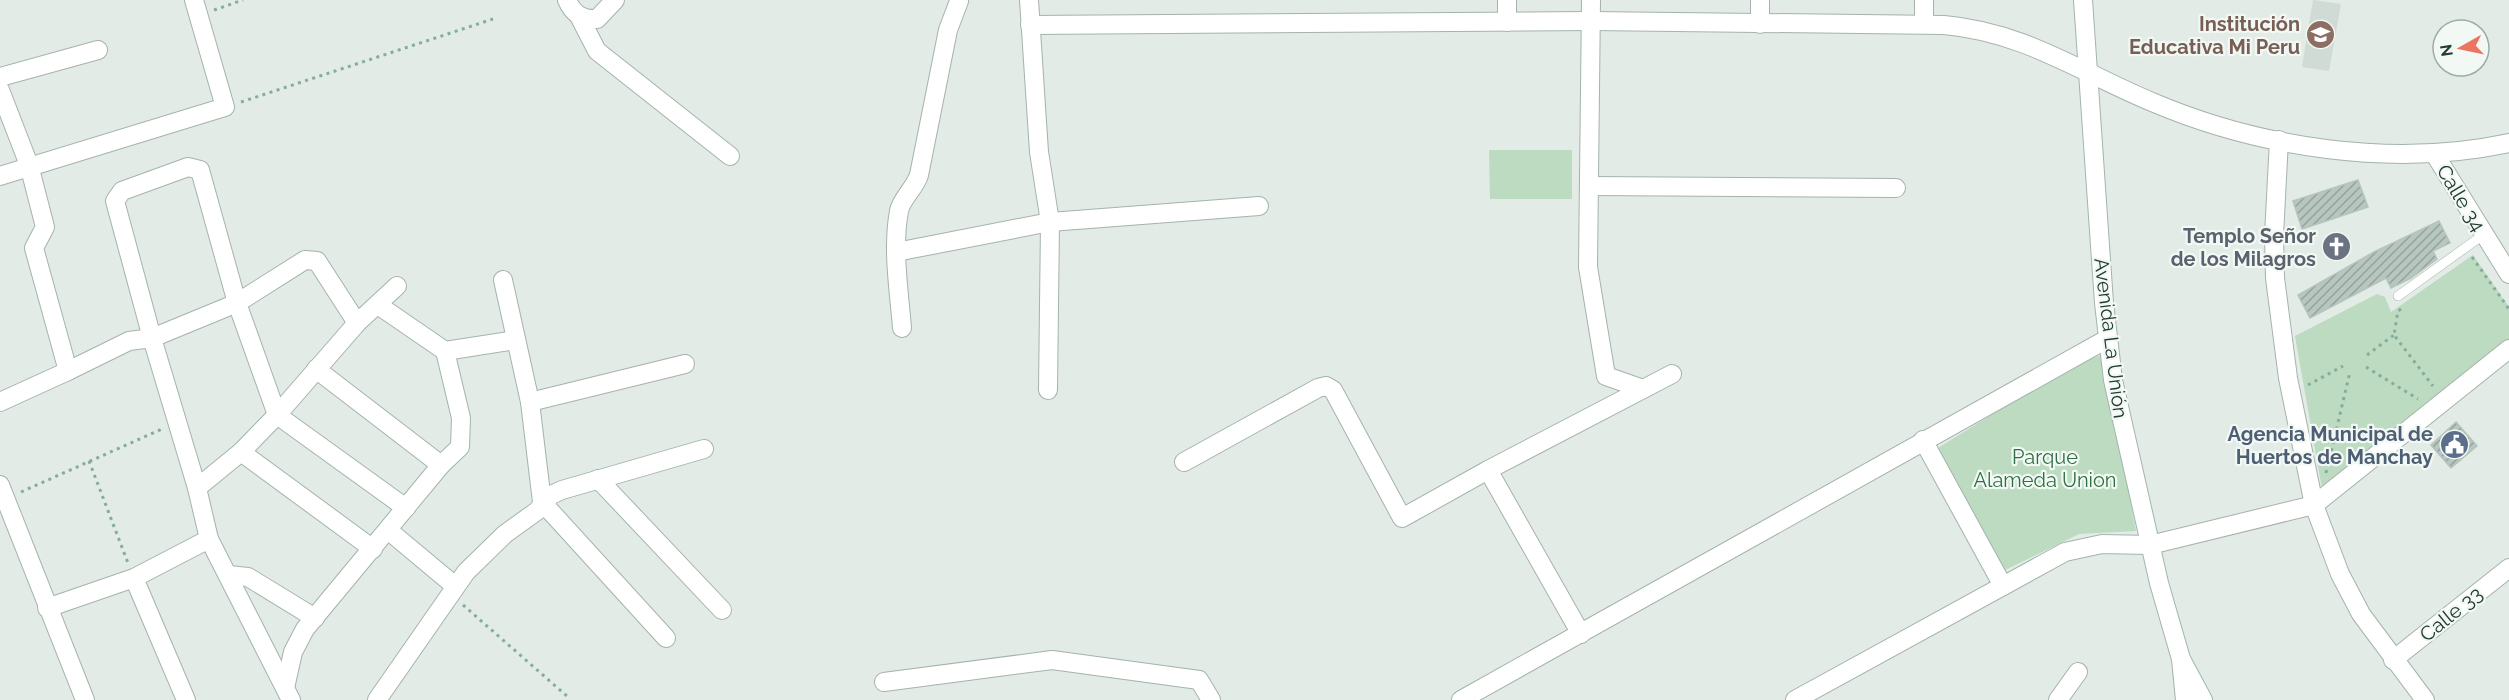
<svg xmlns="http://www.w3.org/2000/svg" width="2509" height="700" viewBox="0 0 2509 700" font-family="Raleway,sans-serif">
<defs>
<pattern id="building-hatch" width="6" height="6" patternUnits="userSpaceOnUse" patternTransform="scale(1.5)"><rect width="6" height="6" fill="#b7c6bf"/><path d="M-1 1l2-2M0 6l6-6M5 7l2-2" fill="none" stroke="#94a29c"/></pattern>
</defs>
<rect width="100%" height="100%" fill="#e2ebe6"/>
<!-- built -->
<path fill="#d0dbd5" d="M2313,0L2341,4L2329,71L2302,67Z"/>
<!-- green -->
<g fill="#bcdbc1">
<path d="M1489,150H1572V199H1490Z"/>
<path d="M2473,255L2509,307V343L2322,489L2295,336L2377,294L2385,297L2391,312Z"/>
<path d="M2103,355L2136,531L2079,534L2003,571L1938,448L2077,362Z"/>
</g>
<!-- building -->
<g fill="url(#building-hatch)" stroke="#b5c5bc" stroke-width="1.5">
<path d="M2358,180L2368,207L2302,229L2293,201Z"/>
<path d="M2439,221L2450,243L2433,251L2437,259L2411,278L2391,288L2386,278L2310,318L2298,295L2374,252Z"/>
<path d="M2456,422L2477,446L2451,468L2431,445Z"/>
</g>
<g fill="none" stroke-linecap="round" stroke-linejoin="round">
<defs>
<path id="lane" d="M2398,296L2483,235"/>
<g id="street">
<path d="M567,0C573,14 582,20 597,19L615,0"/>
<path d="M1029,0L1039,152L1050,222L1048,390"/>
<path d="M1507,0V22"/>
<path d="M1591,0L1588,267L1606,376L1643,389"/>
<path d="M1760,0V24"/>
<path d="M1924,0V24"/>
<path d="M579,16L597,51L730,156"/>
<path d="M1030,25L1591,21L1944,25C2024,32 2080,72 2152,102C2260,148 2393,168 2509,143"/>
<path d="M0,77L98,50"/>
<path d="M0,90L29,165L45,227L34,248L68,371L0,402"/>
<path d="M2279,140L2274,235L2275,278L2288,378L2314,505L2340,574L2361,614L2425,700"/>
<path d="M2434,153L2509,274"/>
<path d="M0,176L225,107L194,0"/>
<path d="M1589,186L1896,188"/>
<path d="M896,252L1050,222L1259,206"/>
<path d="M503,280L530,402L542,502L666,638"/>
<path d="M902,328C899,290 892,249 899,211C901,199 915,188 919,175L948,30L959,1"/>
<path d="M445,351L516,340"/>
<path d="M316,369L441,465"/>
<path d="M68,371L129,341L152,338L237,303L305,260L317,261L357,323"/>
<path d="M530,402L685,364"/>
<path d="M1923,440L2003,586"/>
<path d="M241,452L277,415L357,323L397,286"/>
<path d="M1184,462L1318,388L1326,386L1333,390L1402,518L1488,470L1672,374"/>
<path d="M1488,470L1581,634"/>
<path d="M598,479L722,610"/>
<path d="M0,485L85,700"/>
<path d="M197,488L241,452L373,549"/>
<path d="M388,530L455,586"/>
<path d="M228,575L248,577L315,618"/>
<path d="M134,578L186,700"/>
<path d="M47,608L134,578L209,539"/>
<path d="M2181,659L2185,700"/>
<path d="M2393,660L2509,568"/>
<path d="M884,682L1052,660L1199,680L1211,700"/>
<path d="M285,688L293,652L305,629L441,465L460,447L461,418L445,351L378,305"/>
<path d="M291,700L209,539L197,488L152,338L115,201L122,191L188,167L200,170L237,303L277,415L406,508"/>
<path d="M377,700L466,572L505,534L537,511L551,495L562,490L704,449"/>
<path d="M1461,700L2107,339"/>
<path d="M1795,700L2065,552L2102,544L2150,545L2314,505L2509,349"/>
<path d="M2058,700L2078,672"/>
</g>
<path id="secondary" d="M2083,0L2104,303L2113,380L2159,583L2181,659L2203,700"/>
</defs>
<!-- lane casing -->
<use href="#lane" stroke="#a5b3ac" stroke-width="10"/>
<!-- street casing -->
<use href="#street" stroke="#a5b3ac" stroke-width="20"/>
<!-- secondary casing -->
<use href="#secondary" stroke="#a1b6ad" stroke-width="20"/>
<!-- path -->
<g stroke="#84ad9c" stroke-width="3" stroke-dasharray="3 4.5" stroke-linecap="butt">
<path d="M214,10L243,0"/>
<path d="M241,102L493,19"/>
<path d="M2472,257L2509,309"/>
<path d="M2401,309L2398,311L2394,335L2433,386"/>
<path d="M2367,355L2394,335"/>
<path d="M2366,367L2418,399"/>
<path d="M2308,385L2343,366"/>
<path d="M89,461L128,563"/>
<path d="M2326,473L2350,372"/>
<path d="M21,492L162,429"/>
<path d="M463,605L568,697"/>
</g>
<!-- lane -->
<use href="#lane" stroke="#fff" stroke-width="9"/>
<!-- street -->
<use href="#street" stroke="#fff" stroke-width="18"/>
<!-- secondary -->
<use href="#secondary" stroke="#fff" stroke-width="18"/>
</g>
<!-- icons -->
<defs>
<symbol id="school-disc" viewBox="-11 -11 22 22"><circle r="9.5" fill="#8d6e63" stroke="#f2f8f4"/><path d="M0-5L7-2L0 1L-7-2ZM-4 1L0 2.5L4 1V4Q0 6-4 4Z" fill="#fff"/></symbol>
<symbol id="church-disc" viewBox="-11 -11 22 22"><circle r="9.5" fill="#6b7280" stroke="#f2f8f4"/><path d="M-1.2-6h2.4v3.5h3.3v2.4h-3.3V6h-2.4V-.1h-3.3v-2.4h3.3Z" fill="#fff"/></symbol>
<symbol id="civic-disc" viewBox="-11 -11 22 22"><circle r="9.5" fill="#5c6f8a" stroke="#f2f8f4"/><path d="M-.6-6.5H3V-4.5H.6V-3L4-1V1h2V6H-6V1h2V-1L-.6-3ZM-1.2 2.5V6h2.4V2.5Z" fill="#fff"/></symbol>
</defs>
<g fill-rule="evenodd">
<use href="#school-disc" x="2304" y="18" width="33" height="33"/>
<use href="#church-disc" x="2320" y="230" width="33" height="33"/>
<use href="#civic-disc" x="2438" y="428" width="33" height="33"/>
</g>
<g text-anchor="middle" stroke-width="4.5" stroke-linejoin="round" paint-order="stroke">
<!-- education labels -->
<g font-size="20" font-weight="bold" fill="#785e54" stroke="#f2f8f4" text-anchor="end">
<text x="2300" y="31">Institución<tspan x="2300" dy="23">Educativa Mi Peru</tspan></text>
</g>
<!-- street labels -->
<g font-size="20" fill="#233b32" stroke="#f2f8f4">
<text transform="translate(2461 198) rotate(59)" y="7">Calle 34</text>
<text transform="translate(2111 338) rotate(83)" y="7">Avenida La Unión</text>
<text transform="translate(2451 614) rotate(-39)" y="7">Calle 33</text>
</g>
<!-- worship labels -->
<g font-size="20" font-weight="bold" fill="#5b616d" stroke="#f2f8f4" text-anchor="end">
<text x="2316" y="243">Templo Señor<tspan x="2316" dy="23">de los Milagros</tspan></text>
</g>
<!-- service labels -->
<g font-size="20" font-weight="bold" fill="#4e5e75" stroke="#f2f8f4" text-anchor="end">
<text x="2433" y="441">Agencia Municipal de<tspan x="2433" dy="23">Huertos de Manchay</tspan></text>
</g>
<!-- park labels -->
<g font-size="20" fill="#2f7042" stroke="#f2f8f4">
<text x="2045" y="464">Parque<tspan x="2045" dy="23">Alameda Union</tspan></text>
</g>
</g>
<!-- north arrow -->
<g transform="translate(2461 48) rotate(261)"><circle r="28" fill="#f2f8f4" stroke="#9faca6" stroke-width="1.5"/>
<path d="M0-4.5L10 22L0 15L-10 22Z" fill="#eb7561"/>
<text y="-9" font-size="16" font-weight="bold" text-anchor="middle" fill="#233b32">N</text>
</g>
</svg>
